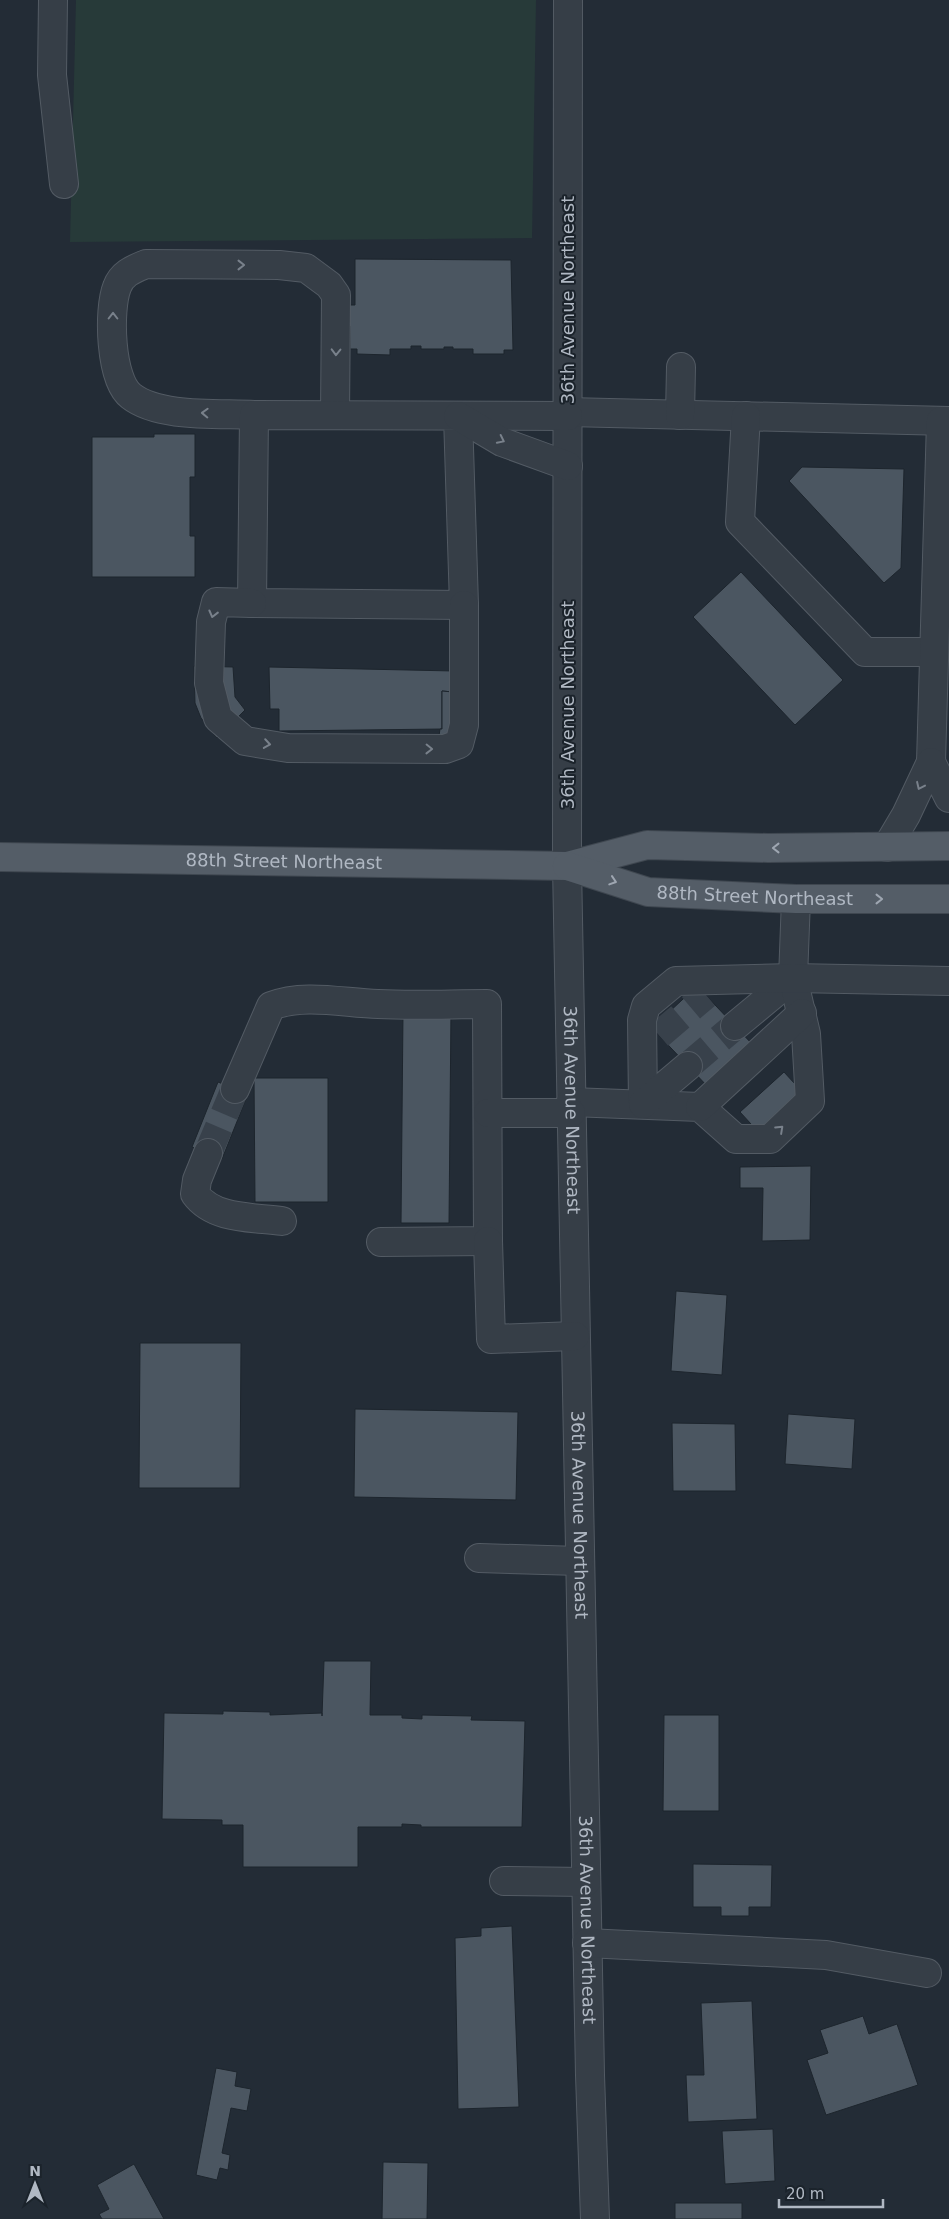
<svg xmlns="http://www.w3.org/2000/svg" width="949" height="2219" viewBox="0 0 949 2219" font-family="'DejaVu Sans',sans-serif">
<rect width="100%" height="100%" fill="#232c36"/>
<!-- green -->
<path fill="#273a39" d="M76,0H536L532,238L70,242Z"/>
<!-- building -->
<g fill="#4b5661" stroke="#1d252d">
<path d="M355,259L511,260L513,350H504V354H473V349H453V347H444V349H421V346H411V349H390V355L357,354V349H350V326H342L350,305H355Z"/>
<path d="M154,434H195V477H190V536H195V577H92V437H154Z"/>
<path d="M802,467L904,469L901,568L884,583L789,481Z"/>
<path d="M741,572L843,680L795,725L693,617Z"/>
<path d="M194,666L233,667L235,697L245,710L217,738L201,718L195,703Z"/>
<path d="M269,667L454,671L453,692L442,691V729L279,731V709H270Z"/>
<path d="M442,691L453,692L455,737L439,736L440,729H442Z"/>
<path d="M697,986L754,1046L709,1088L652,1028Z"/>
<path d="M403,1012H451L449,1223H401Z"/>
<path d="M784,1072L806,1096L762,1136L740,1112Z"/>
<path d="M254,1078H328V1202H255Z"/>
<path d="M218,1082L248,1094L222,1159L192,1147Z"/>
<path d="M811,1166L810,1240L762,1241L763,1188H740V1167Z"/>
<path d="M676,1291L727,1295L722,1375L671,1371Z"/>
<path d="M140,1343H241L240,1488H139Z"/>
<path d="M355,1409L518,1412L516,1500L354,1497Z"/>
<path d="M788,1414L855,1419L852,1469L785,1464Z"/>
<path d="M672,1423L735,1424L736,1491H673Z"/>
<path d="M324,1661H371L370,1715H402V1718L422,1719V1715L472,1716L471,1720L525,1721L522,1827H421V1825L402,1824V1827H358V1867H243V1825H222V1820L162,1819L164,1713L223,1714V1711L270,1712V1715L322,1713V1716Z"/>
<path d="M664,1715H719V1811H663Z"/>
<path d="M693,1864L772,1865L771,1907H749V1916H721V1907H693Z"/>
<path d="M512,1926L519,2107L458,2109L455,1938L481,1936V1928Z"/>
<path d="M752,2001L757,2119L688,2122L686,2075H704L701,2003Z"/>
<path d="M863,2016L869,2034L897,2024L918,2085L826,2115L807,2060L828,2053L820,2030Z"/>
<path d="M216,2068L237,2072L235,2086L251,2089L247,2111L231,2108L222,2153L230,2155L228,2170L220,2168L217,2180L196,2175Z"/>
<path d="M773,2129L775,2181L725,2184L722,2131Z"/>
<path d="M383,2162L428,2163L427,2219H382Z"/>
<path d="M134,2164L164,2219H102L99,2214L109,2209L97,2185Z"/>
<rect x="675" y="2203" width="67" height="16"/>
</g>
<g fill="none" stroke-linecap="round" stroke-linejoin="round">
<!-- minor-tunnel -->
<g stroke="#38414b" stroke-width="28" stroke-dasharray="28 14" stroke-linecap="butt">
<path d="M659,1035L706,995"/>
<path d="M688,1066L735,1026"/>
<path d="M208,1153L235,1089"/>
</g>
<defs>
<g id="minor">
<path d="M53,0L52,75L64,184"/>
<path id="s1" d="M568,0L567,866L590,2075L595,2219"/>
<path d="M568,412L949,421"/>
<path d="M254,415C220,413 159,418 131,396C110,380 108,310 117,287C122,273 134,269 146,264L279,265L306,268L329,285L336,295L335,415"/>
<path d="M680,415L681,367"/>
<path d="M458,416L464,605L252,603L254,415L568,416"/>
<path d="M458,416L502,442L568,466"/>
<path d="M746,416L740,522L865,652H934"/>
<path d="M252,603L216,602L211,622L209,683L218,718L245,741L288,748L445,749L459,744L464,725V605"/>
<path d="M931,762L941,421"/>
<path d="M887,847L906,815L931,762L949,798"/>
<path d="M735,1026L793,978"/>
<path d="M235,1089L271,1006C305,993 343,1003 378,1004C414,1006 451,1004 487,1004L488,1241L381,1242"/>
<path d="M571,1102L700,1107L736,1139H770L810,1101L806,1034L793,978L796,899"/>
<path d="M643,1104L642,1020L646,1006L676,981L793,978L949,981"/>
<path d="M643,1104L688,1066"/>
<path d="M700,1107L802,1013"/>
<path d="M488,1113H571"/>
<path d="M208,1153L197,1180L195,1194C214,1220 253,1217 282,1221"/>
<path d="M488,1241L491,1339L575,1336"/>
<path d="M479,1558L579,1561"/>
<path d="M504,1881L586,1882"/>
<path d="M587,1943L826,1955L927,1973"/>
</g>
<g id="major">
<path id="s2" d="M0,857L567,866L647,845L768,848L949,846"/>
<path id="s3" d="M567,866L648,892L796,899H949"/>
</g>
</defs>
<!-- minor casing -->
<use href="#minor" stroke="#535b64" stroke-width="30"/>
<!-- major casing -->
<use href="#major" stroke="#3f4750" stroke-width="30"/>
<!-- minor -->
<use href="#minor" stroke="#363e47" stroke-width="28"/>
<!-- major -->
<use href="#major" stroke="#545d67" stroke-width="28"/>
</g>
<!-- one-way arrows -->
<defs><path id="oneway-chevron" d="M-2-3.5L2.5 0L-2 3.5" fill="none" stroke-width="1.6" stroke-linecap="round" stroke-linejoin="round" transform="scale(1.25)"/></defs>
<g stroke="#79818b">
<use href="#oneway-chevron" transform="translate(241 265)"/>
<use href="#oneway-chevron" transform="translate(113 316) rotate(-90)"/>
<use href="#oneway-chevron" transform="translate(336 352) rotate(91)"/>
<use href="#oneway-chevron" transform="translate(205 413) rotate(-178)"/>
<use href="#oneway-chevron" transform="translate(501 440) rotate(26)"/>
<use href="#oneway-chevron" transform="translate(213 614) rotate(104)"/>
<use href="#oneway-chevron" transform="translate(267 744) rotate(9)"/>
<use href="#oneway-chevron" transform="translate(429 749) rotate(1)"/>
<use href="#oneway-chevron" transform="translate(920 786) rotate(115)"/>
<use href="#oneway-chevron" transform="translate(780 1129) rotate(-43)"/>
</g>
<g stroke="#9ea6b1">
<use href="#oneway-chevron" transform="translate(776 848) rotate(180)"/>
<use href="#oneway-chevron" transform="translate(613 881) rotate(18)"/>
<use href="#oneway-chevron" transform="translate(879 899)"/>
</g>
<g text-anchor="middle" stroke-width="4" stroke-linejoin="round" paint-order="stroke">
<!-- street labels -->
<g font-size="18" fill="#b0b8c3" stroke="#1b232b">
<text transform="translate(568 300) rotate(-90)" y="6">36th Avenue Northeast</text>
<text transform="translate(568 705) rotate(-90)" y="6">36th Avenue Northeast</text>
<text dy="6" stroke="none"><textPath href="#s2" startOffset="284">88th Street Northeast</textPath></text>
<text dy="6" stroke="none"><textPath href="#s3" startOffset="192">88th Street Northeast</textPath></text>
<text dy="6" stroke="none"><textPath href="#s1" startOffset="1110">36th Avenue Northeast</textPath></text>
<text dy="6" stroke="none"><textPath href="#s1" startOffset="1515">36th Avenue Northeast</textPath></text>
<text dy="6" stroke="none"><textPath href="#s1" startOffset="1920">36th Avenue Northeast</textPath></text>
</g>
</g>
<!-- north arrow -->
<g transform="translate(35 2184)" stroke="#1b232b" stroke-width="4" paint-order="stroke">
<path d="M0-4L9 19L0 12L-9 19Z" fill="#b0b8c3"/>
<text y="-8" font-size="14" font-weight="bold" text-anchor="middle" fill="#b0b8c3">N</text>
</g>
<!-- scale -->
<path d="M779 2199v8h104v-8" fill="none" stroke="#b0b8c3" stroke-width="2.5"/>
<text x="786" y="2199" font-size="15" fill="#b0b8c3" stroke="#1b232b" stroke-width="4" paint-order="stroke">20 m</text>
</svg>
